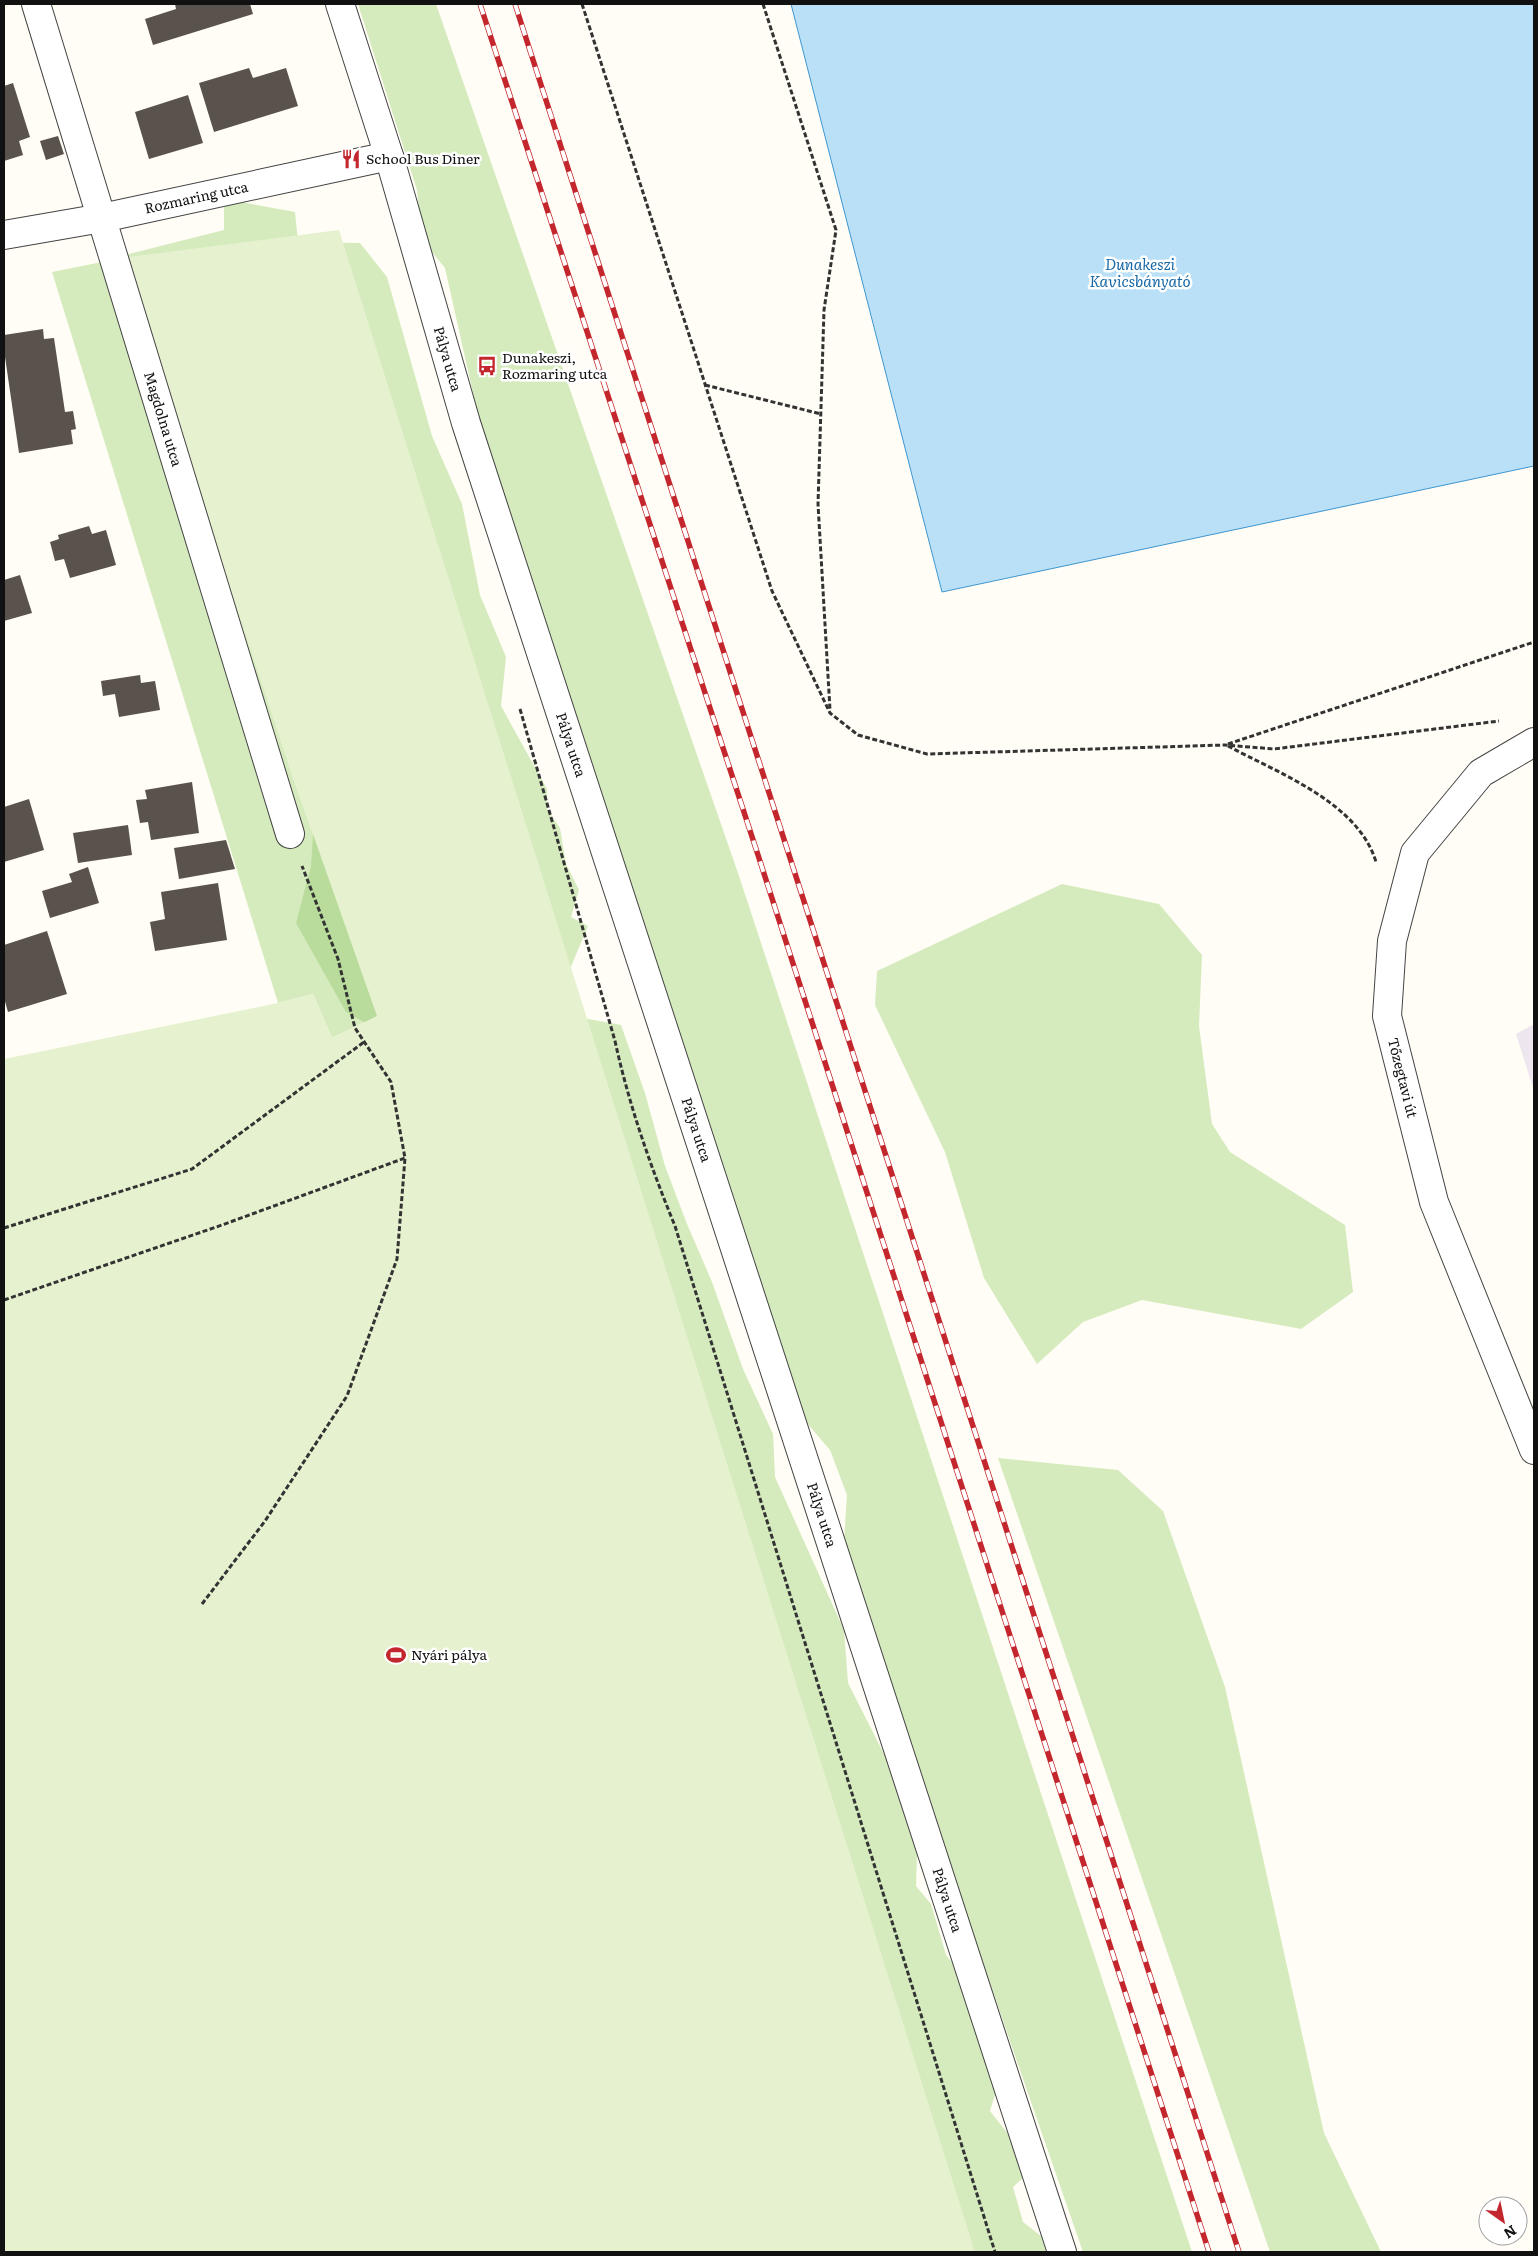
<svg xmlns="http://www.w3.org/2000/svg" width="1538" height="2256" viewBox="0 0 1538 2256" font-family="Literata,serif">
<rect width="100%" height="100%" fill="#fffdf5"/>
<!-- industrial -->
<path fill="#eee6ef" d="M1534,1024V1091L1516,1034Z"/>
<!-- green -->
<g fill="#d5ebbd">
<path d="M358,4H436L738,873L1192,2252H1083L920,1781L844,1540L847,1495L830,1450L794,1408L511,563L445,268L422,240L417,190Z"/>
<path d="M224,199L295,212L298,242L360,243L387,277L432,436L462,504L480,595L506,657L501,706L547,789V809L560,828L566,864L579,890L571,917L588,926L562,988L288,763L377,1016L332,1038L313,994L278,1003L52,272L117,259V257L224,230Z"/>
<path d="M1062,884L1159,904L1202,955L1199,1026L1212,1124L1230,1152L1345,1225L1353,1292L1301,1329L1142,1300L1083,1322L1037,1364L984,1278L945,1152L875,1005L877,971Z"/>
<path d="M577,1017L621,1025L645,1093L665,1166L687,1224L712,1282L743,1369L773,1434L775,1477L844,1630L848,1683L918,1821L916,1886L931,1904L946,1955L976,1993L971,2018L1007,2055L990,2111L1023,2153L1032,2170L1013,2187L1023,2222L1041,2236L1046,2252H952L838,1908L861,1889L834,1877Z"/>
<path d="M998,1458L1118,1470L1163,1511L1225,1687L1324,2133L1381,2252H1270Z"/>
</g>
<!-- forest -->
<path fill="#b9dc9c" d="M315,805L385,1034L346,1012L296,923L311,866Z"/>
<!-- pitch -->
<path fill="#e6f2cf" d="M339,230L975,2252H4V1059L278,1003L313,994L332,1038L377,1016L288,763L121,258Z"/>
<!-- water -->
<path fill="#b9e0f7" stroke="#3f96cf" d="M791,4H1534V466L942,592Z"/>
<!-- building -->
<g fill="#5a524d">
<path d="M175,4H250L253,14L153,45L145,19L176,9Z"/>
<path d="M249,68L253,78L286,68L298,106L214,132L199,83Z"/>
<path d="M13,83L30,137L19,141L23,155L4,161V86Z"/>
<path d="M188,95L203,143L149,159L135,112Z"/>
<path d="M58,136L64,154L46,160L40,141Z"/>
<path d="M43,329L44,339L54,338L65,412L73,411L76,429L71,430L73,444L19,453L4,350V335Z"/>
<path d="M89,526L92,534L106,530L116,565L70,578L64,559L55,561L50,542L59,539L58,535Z"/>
<path d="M20,575L32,613L4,621V580Z"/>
<path d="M140,675L141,683L155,681L160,710L119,717L115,694L103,696L101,681Z"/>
<path d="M192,782L199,833L151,840L148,822L140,823L136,800L147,799L145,790Z"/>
<path d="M29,799L44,850L4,862V807Z"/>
<path d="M128,825L132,855L78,863L73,833Z"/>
<path d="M226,840L235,869L179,879L174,848Z"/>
<path d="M88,867L99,903L50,918L42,891L72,882L69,874Z"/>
<path d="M218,883L227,940L155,951L150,922L165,919L161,892Z"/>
<path d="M47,931L67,994L8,1012L4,998V945Z"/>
</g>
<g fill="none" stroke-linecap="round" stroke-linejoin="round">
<defs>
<g id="minor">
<path id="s1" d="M36,4L290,834"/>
<path id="s2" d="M340,4L389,156L466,423L1062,2252"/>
<path id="s3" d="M4,235L102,218L389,156"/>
<path id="s4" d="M1534,742L1481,773L1415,853L1392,941L1387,1016L1434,1202L1534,1450"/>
</g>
</defs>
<!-- minor casing -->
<use href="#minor" stroke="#444" stroke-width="30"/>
<!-- path -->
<g stroke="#333" stroke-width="3" stroke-dasharray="5 2.5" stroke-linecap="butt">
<path d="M582,4L772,591L830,713L858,735L927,754L1225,745L1274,749L1499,721"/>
<path d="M763,4L836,230L824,310L818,504L830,710"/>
<path d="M705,385L821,414"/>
<path d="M520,709L615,1041C629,1105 650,1165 675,1226L995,2252"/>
<path d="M1228,744L1534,642"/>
<path d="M1228,746C1278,773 1358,802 1376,862"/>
<path d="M4,1228L192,1169L364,1042"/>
<path d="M4,1300L222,1225L405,1158"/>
<path d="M202,1604L265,1521L347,1396L397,1259L405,1158L391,1082L355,1028L338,959L302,866"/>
</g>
<!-- minor -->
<use href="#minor" stroke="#fff" stroke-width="28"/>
<defs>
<g id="rail">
<path d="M480,4L758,855L1209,2252"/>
<path d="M515,4L1239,2252"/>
</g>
</defs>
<!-- rail casing -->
<use href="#rail" stroke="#c4262e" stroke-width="5.5"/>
<!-- rail -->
<use href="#rail" stroke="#fff" stroke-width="4" stroke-dasharray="11" stroke-linecap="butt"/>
</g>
<!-- icons -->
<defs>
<symbol id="restaurant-bare" viewBox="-9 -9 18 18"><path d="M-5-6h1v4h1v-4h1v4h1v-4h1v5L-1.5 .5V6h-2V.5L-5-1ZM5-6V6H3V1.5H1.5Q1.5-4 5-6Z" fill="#c4262e" stroke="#fff" stroke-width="2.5" paint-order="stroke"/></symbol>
<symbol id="bus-bare" viewBox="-9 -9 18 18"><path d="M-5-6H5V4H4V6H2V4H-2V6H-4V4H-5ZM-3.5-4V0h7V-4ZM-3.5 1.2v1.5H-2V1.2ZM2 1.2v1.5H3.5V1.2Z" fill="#c4262e" stroke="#fff" stroke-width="2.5" paint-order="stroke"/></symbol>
<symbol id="stadium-bare" viewBox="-9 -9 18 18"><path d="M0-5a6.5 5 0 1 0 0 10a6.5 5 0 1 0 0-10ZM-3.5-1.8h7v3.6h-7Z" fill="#c4262e" stroke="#fff" stroke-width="2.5" paint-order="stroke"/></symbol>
</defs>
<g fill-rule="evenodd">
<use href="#restaurant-bare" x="337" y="145" width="28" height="28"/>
<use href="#bus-bare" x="473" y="352" width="28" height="28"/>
<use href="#stadium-bare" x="382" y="1641" width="28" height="28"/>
</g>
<g text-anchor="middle" stroke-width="5" stroke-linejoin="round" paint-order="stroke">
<!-- poi labels -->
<g font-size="14" fill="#111" stroke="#fff" text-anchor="start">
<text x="366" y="164">School Bus Diner</text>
<text x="502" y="363">Dunakeszi,<tspan x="502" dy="16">Rozmaring utca</tspan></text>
<text x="411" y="1660">Nyári pálya</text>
</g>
<!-- street labels -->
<g font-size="14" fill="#111" stroke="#fff">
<text dy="5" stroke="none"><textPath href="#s3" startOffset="196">Rozmaring utca</textPath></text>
<text dy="5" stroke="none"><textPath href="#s2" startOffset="371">Pálya utca</textPath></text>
<text dy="5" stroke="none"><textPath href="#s1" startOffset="434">Magdolna utca</textPath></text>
<text dy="5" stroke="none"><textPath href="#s2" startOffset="776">Pálya utca</textPath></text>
<text dy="5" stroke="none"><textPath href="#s4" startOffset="395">Tőzegtavi út</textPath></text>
<text dy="5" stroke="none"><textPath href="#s2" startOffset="1181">Pálya utca</textPath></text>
<text dy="5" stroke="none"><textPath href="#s2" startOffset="1586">Pálya utca</textPath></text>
<text dy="5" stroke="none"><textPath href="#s2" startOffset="1991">Pálya utca</textPath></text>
</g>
<!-- water labels -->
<g font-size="15" font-style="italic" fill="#1768a6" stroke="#fff">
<text x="1140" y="270">Dunakeszi<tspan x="1140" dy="17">Kavicsbányató</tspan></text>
</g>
</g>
<!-- border -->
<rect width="1538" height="2256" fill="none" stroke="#111111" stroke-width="10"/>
<!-- north arrow -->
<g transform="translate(1503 2221) rotate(147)"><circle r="24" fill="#ffffff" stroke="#a0a0a0"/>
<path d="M0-4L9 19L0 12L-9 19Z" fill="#c4262e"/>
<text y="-8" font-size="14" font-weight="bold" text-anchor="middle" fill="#111111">N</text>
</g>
</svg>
